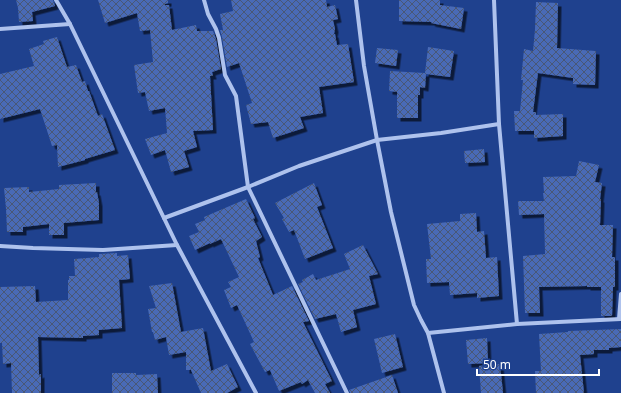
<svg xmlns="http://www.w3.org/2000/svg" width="621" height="393" viewBox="0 0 621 393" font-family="'Noto Sans',sans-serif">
<defs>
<pattern id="building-cross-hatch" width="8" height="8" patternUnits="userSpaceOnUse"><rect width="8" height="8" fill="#486ab6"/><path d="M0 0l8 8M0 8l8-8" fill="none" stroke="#4a5876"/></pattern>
<filter id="shadow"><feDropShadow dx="3.5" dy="3.5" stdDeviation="0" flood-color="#0009"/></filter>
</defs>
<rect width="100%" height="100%" fill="#1f418e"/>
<!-- building -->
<g fill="url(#building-cross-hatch)" filter="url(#shadow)">
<path d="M16,0H53L55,6L32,12L33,21L19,22L18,8Z"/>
<path d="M98,0H168V3L165,4V5H169L172,30L196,25L197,31H213L216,39L221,69L212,72L213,76H210L213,130L193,131L197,147L184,151L189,167L171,172L165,150L151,155L145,139L167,133L165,108L149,111L145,92L138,93L134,65L153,62L150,30L140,31L137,13L105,23Z"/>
<path d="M231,0H326L327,7L335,5L338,19L333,20L335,29L334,34H335L337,45L348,44L354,82L319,87L323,113L300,117L304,128L273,138L268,122L251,124L246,105L252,103L239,63L227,67L222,37L220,30H223L220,14L233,11Z"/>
<path d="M399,0H440V5L464,8L461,29L431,23L432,22L399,21Z"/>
<path d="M536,2L558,3L557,48L596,51L595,85L573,84V78L538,73L533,112H536V115L563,114V136L534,138V131H515L514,111H520L523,80H521L524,49L533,51L535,29Z"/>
<path d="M57,37L67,67L76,65L82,82L85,81L88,91H89L98,116L102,114L115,150L85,159V160L58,167L57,145L52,146L40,109L0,119V74L34,66L29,49L44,44L43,41Z"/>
<path d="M428,47L454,51L450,77L426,74L425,88L420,87V95H418V118H397V92L389,91L390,71L425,73Z"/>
<path d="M377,48L398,50L396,66L375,63Z"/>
<path d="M484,149L485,162L465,163L464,151Z"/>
<path d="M579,161L599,165L595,182L602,183L600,199H601L600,225H613L612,257H615V287H613L612,316H601V287H587V286L539,287L540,313H525L523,256L545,254L544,214L519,215L518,201H544L543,193H544L543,177L576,176Z"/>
<path d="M96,183V192H97L99,203V220L64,223V235H49V224L23,227V232H7L6,209L4,188L29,187V192L59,189V185Z"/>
<path d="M314,183L322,205L317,207L333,248L305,259L294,230L289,232L282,219L284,218L275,203Z"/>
<path d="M246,199L255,218L253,219L262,237L256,241L260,257L258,258L273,295L292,286L309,321L303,322L332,381L325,384L330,393H315L308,380L302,384L301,382L279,391L270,370L265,372L250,344L254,342L237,305L231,308L224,290L231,287L228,282L239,277L221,239L210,244V243L195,250L189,236L199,232L195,224L205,220L204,217Z"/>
<path d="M476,213L477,232L484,231L486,258L497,257L499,296L477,298V293L450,295L449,282L427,283L426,259H431L427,224L460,221V214Z"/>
<path d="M363,245L378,274L369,276L376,304L353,310L357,327L341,332L336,314L315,319L298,284L303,282L302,280L313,274L316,280L350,269L344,254Z"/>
<path d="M117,253V256L128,255L130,279L119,280L122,328L99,330V335L83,336V338L38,337L39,375L41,374V393H12L11,363L3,364L2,343H0V287L35,286L36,302L68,300V280H69V276H75L74,259L99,257V254Z"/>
<path d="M172,283L181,332L203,328L211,371L227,364L238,387L227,393H201L191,370H186V352L169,355L166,337L155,340L153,332H152L148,309L156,308L149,286Z"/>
<path d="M621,329V347L609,348V350H594V354L580,355L584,393H536L535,371H541L539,334L568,332V331Z"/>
<path d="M395,334L403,367L382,373L374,339Z"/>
<path d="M487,338L488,363L468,364L466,340Z"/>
<path d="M500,364L503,393H481L479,366Z"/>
<path d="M112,373H136V375L157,374L158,393H112Z"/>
<path d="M392,375L398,393H350L349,390Z"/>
</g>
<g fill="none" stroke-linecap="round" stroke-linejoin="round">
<!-- street -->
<g stroke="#aec2ed" stroke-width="4">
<path d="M56,0L70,24L177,245L256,393"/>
<path d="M204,0L208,14L216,29L219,38L225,75L236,96L248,187L347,393"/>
<path d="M356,0L364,66L377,140L391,212L414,305L421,320L428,333L444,393"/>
<path d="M494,0L499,124L517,324"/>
<path d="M0,29L70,24"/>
<path d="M164,218L248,187L299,166L377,140L441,133L499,124"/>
<path d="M0,246L33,248L103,250L177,245"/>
<path d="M619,319L621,294"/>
<path d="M428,333L517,324L621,319"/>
</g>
</g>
<!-- scale -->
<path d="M477 369v6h122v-6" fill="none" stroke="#ffffff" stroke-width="2"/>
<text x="483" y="369" font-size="12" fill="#ffffff" stroke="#1f418e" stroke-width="3" paint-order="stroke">50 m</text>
</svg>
